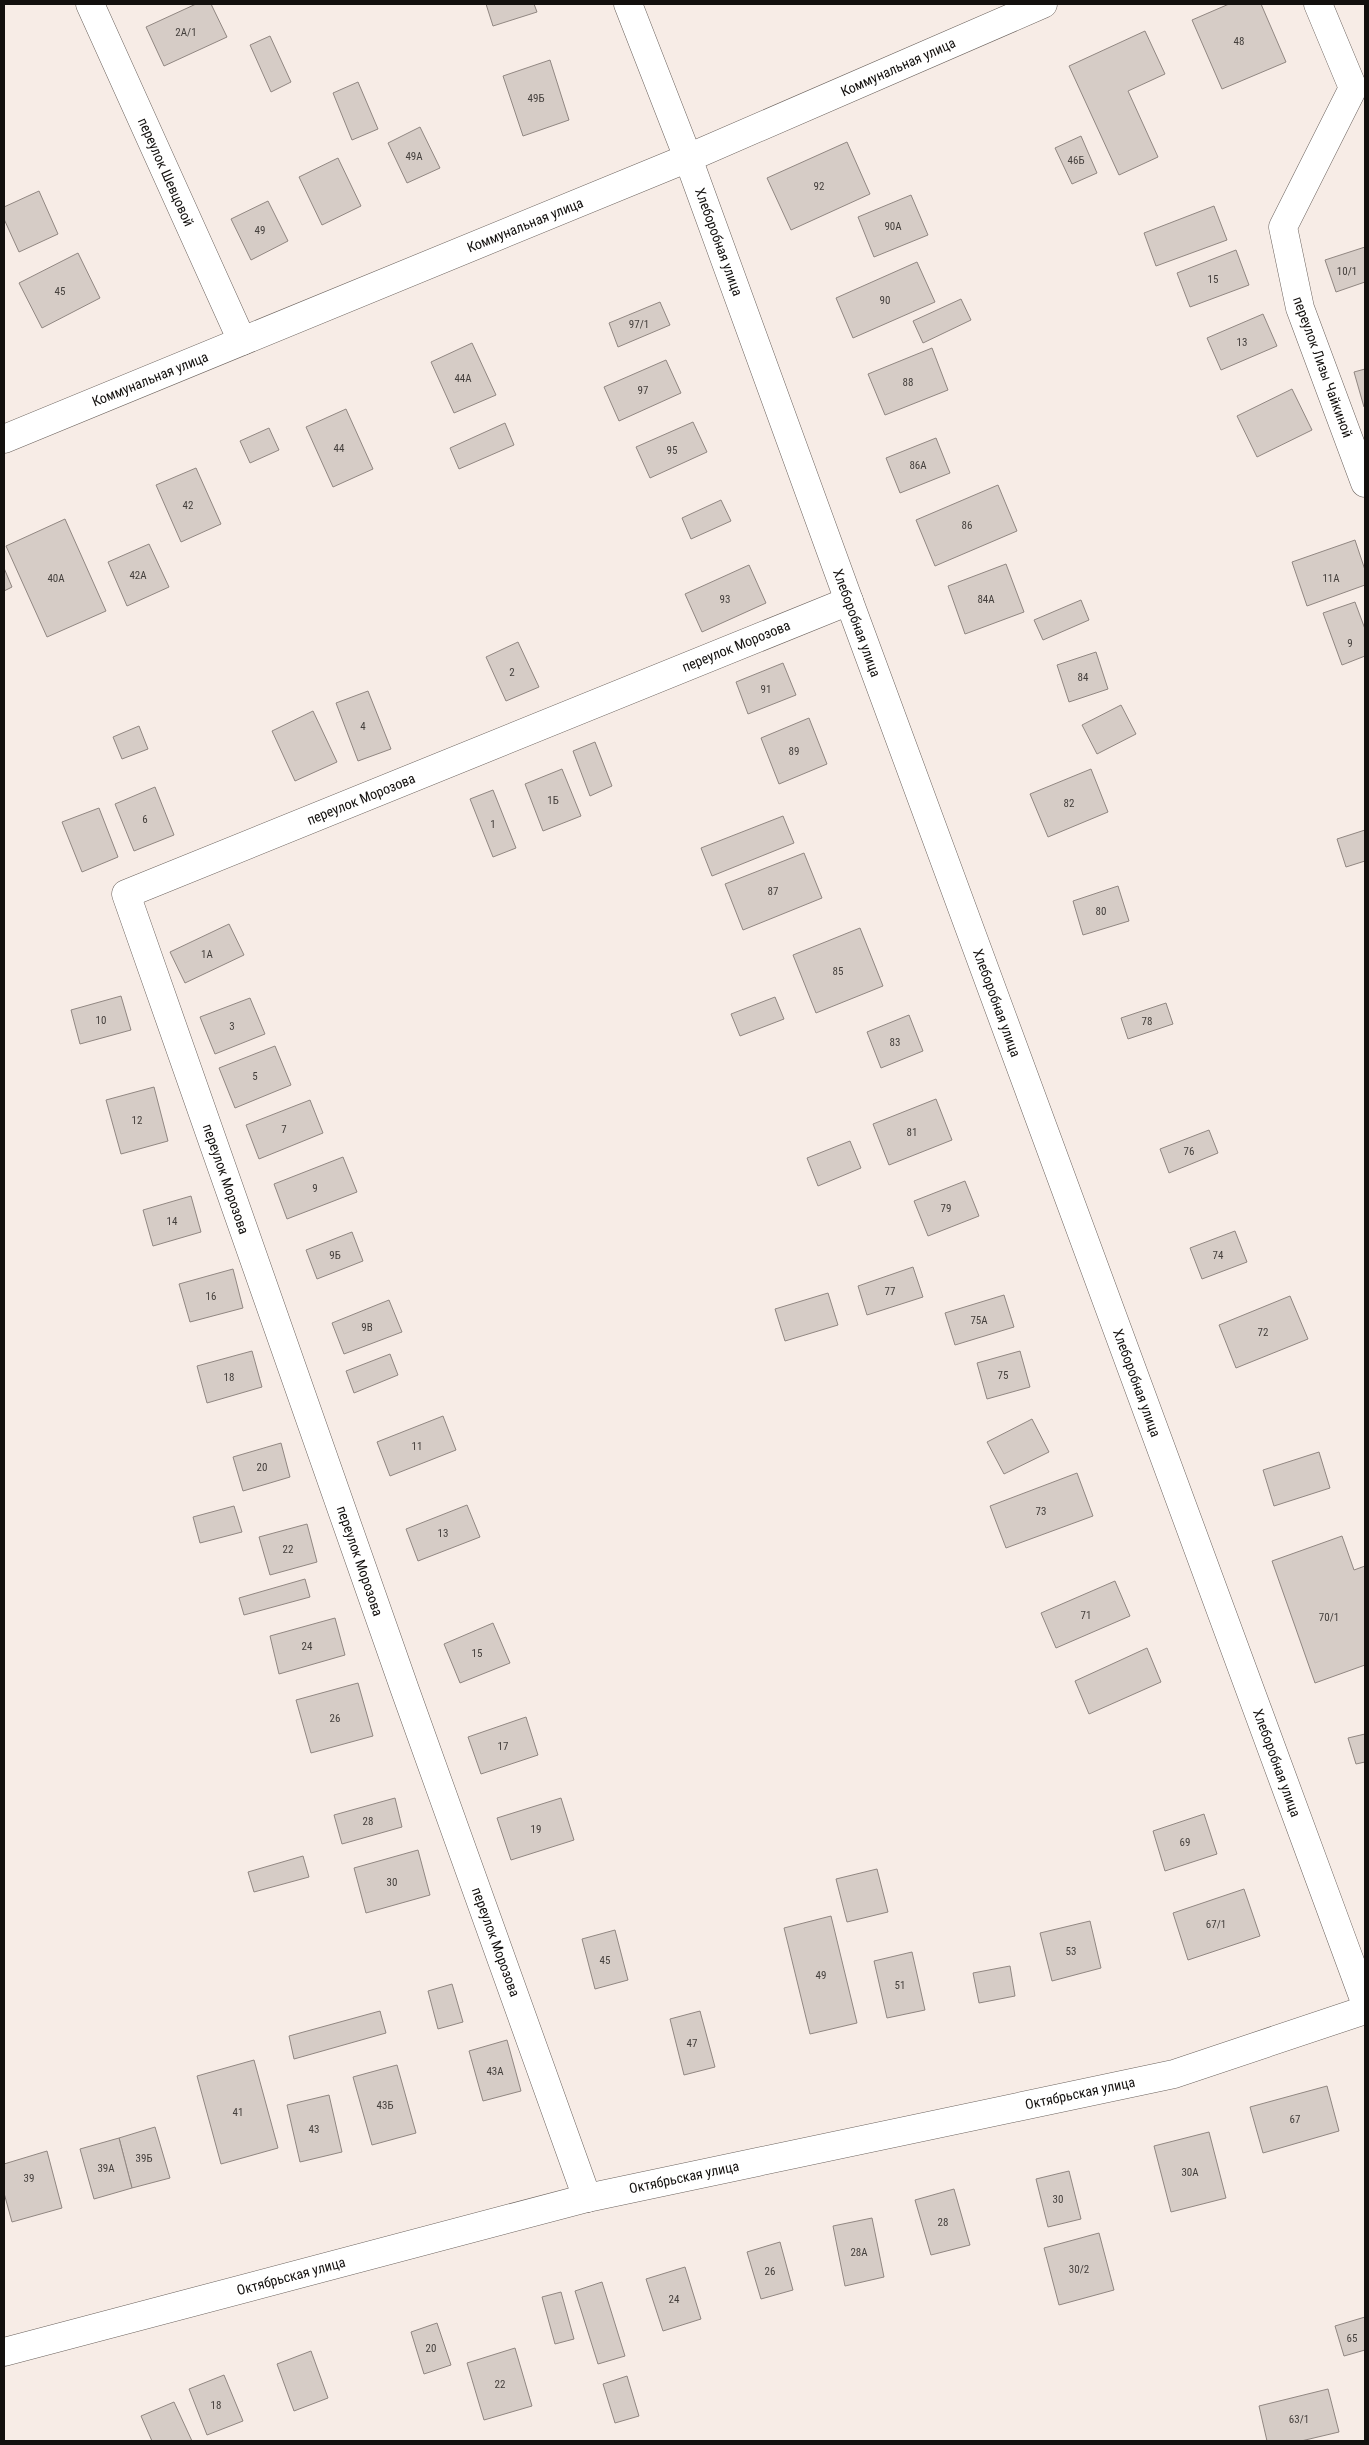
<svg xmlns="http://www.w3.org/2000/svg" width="1369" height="2445" viewBox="0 0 1369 2445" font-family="'Roboto Condensed',sans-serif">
<rect width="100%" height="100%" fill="#f7ece6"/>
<!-- building -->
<g fill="#d6ccc6" stroke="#918782">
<path d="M196,4H211L227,37L164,66L146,27Z"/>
<path d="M486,4H534L537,12L493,26Z"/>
<path d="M1229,4H1261L1286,62L1222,89L1192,20Z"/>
<path d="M1145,31L1165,74L1128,91L1158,157L1119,175L1069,66Z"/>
<path d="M270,36L291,82L271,92L250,45Z"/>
<path d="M550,60L569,120L523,136L503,76Z"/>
<path d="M358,82L378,129L352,140L333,93Z"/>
<path d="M420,127L440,168L407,183L388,143Z"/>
<path d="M1081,136L1097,173L1072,184L1055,148Z"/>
<path d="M847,142L870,194L791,230L767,178Z"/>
<path d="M338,158L361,206L322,225L299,177Z"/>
<path d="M39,191L58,234L19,252L4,219V207Z"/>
<path d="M911,195L928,235L874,257L858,217Z"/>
<path d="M268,201L288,241L251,260L231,219Z"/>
<path d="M1214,206L1227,240L1156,266L1144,233Z"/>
<path d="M1365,247V282L1336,292L1325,260Z"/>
<path d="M1236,250L1249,285L1190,307L1177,273Z"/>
<path d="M78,253L100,298L42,328L19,283Z"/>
<path d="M917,262L935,302L853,338L836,298Z"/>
<path d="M961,299L971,320L923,343L913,321Z"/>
<path d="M660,302L670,325L618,347L609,323Z"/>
<path d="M1263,314L1277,346L1221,370L1207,338Z"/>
<path d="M472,343L496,395L454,413L431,362Z"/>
<path d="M932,348L948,390L885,415L868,374Z"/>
<path d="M666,360L681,393L619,421L604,387Z"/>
<path d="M1365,369V407H1364L1354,372Z"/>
<path d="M1292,389L1312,430L1257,457L1237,416Z"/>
<path d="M346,409L373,469L333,487L306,427Z"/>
<path d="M693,422L707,452L650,478L636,447Z"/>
<path d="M505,423L514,445L459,469L450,448Z"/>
<path d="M269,428L279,450L250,463L240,441Z"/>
<path d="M936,438L950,473L900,493L886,458Z"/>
<path d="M196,468L221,524L181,542L156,485Z"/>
<path d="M998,485L1017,531L935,566L916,520Z"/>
<path d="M721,500L731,521L691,539L682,518Z"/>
<path d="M65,519L106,611L47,637L6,546Z"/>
<path d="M1355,540L1365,570V585L1307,606L1292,562Z"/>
<path d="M149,544L169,587L127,606L108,562Z"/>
<path d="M1006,564L1024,612L965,634L948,586Z"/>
<path d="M749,565L766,603L702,632L685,594Z"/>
<path d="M4,568L12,587L4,591Z"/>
<path d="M1081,600L1089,620L1043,640L1034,620Z"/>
<path d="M1355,602L1365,629V656L1342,665L1323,613Z"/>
<path d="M518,642L539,687L506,701L486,657Z"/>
<path d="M1096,652L1108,689L1069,702L1057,665Z"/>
<path d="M783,663L796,695L748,714L736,682Z"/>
<path d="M368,691L391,749L358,761L336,703Z"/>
<path d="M1121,705L1136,734L1097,754L1082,725Z"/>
<path d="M313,711L337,762L295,781L272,731Z"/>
<path d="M809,718L827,764L779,784L761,738Z"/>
<path d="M139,726L148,749L122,759L113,737Z"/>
<path d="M595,742L612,786L590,796L573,751Z"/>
<path d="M562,769L581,816L543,831L525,784Z"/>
<path d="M1091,769L1108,812L1048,837L1030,794Z"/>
<path d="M155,787L174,835L134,851L115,804Z"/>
<path d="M493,790L516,848L493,857L470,799Z"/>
<path d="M99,808L118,857L82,872L62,822Z"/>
<path d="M783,816L794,843L712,876L701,848Z"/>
<path d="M1365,830V861L1346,867L1337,839Z"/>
<path d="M804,853L822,898L743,930L725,884Z"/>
<path d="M1118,886L1129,921L1083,935L1073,901Z"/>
<path d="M229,924L244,955L185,983L170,952Z"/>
<path d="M860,928L883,986L816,1013L793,955Z"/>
<path d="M121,996L131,1030L80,1044L71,1010Z"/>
<path d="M775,997L784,1019L740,1036L731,1014Z"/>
<path d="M250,998L265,1034L215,1054L200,1017Z"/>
<path d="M1166,1003L1173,1024L1128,1039L1121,1018Z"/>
<path d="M909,1015L923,1051L881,1068L867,1032Z"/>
<path d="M275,1046L291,1085L235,1108L219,1068Z"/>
<path d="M154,1087L168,1141L121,1154L106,1100Z"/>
<path d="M936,1099L952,1140L889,1165L873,1124Z"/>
<path d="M310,1100L323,1133L259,1159L246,1125Z"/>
<path d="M1209,1130L1218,1153L1169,1173L1160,1149Z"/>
<path d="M850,1141L861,1168L818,1186L807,1158Z"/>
<path d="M343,1157L357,1192L287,1219L274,1184Z"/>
<path d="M965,1181L979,1216L928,1236L914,1201Z"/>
<path d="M191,1196L201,1232L153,1246L143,1210Z"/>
<path d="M1235,1231L1247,1262L1202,1279L1190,1248Z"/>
<path d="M352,1232L363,1261L317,1279L306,1250Z"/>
<path d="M913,1267L923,1297L867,1315L858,1286Z"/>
<path d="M233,1269L243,1308L190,1322L179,1284Z"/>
<path d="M828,1293L838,1325L785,1341L775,1309Z"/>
<path d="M1004,1295L1014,1327L955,1345L945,1313Z"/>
<path d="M1290,1296L1308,1339L1236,1368L1219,1325Z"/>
<path d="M389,1300L402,1332L344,1354L332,1323Z"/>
<path d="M252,1351L262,1387L207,1403L197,1366Z"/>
<path d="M1020,1351L1030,1387L987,1399L977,1363Z"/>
<path d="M390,1354L398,1375L354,1393L346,1371Z"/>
<path d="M443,1416L456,1450L390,1476L377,1442Z"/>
<path d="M1032,1419L1049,1452L1004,1474L987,1442Z"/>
<path d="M281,1443L290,1477L243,1491L233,1457Z"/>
<path d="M1319,1452L1330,1488L1274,1506L1263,1470Z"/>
<path d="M1077,1473L1093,1516L1006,1548L990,1506Z"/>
<path d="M467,1505L480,1537L418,1561L406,1529Z"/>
<path d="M234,1506L242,1532L200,1543L193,1517Z"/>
<path d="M307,1524L317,1562L270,1575L259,1537Z"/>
<path d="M1342,1536L1354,1570L1365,1566V1665L1315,1683L1272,1561Z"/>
<path d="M305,1579L310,1597L244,1615L239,1598Z"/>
<path d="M1115,1581L1130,1616L1056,1648L1041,1613Z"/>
<path d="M335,1618L345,1655L279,1674L270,1636Z"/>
<path d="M493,1623L510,1663L460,1683L444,1644Z"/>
<path d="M1147,1648L1161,1682L1089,1714L1075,1681Z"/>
<path d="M358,1683L373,1736L311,1753L296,1700Z"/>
<path d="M526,1717L538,1755L481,1774L468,1737Z"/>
<path d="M1365,1734V1762L1356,1764L1348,1738Z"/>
<path d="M395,1798L402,1827L342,1844L334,1815Z"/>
<path d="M561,1798L574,1840L511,1860L497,1818Z"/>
<path d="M1204,1814L1217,1854L1165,1871L1153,1831Z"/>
<path d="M418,1850L430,1895L366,1913L354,1868Z"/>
<path d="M303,1856L309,1877L254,1892L248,1872Z"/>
<path d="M877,1869L888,1912L847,1922L836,1879Z"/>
<path d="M1244,1889L1260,1936L1188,1960L1173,1913Z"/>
<path d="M831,1916L857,2023L810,2034L784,1928Z"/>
<path d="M1090,1921L1101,1968L1052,1981L1040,1933Z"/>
<path d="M615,1930L628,1980L595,1989L582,1939Z"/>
<path d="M912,1952L925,2010L887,2018L874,1961Z"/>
<path d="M1010,1966L1015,1996L979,2003L973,1973Z"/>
<path d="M452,1984L463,2022L438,2029L428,1991Z"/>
<path d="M380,2011L386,2033L294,2059L289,2036Z"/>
<path d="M700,2011L715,2067L684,2075L670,2019Z"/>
<path d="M507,2040L521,2091L483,2101L469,2051Z"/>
<path d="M254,2060L278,2148L221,2164L197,2076Z"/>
<path d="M397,2065L416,2133L372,2145L353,2077Z"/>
<path d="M1327,2086L1339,2131L1263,2153L1250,2107Z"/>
<path d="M329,2095L342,2152L300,2162L287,2105Z"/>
<path d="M155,2127L170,2178L132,2188L119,2138Z"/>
<path d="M1209,2132L1226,2198L1171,2212L1154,2146Z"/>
<path d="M119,2138L132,2188L94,2199L80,2149Z"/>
<path d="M47,2151L62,2208L12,2222L4,2193V2164Z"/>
<path d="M1069,2171L1081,2219L1048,2227L1036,2179Z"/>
<path d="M954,2189L970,2245L931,2255L915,2200Z"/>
<path d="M872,2218L884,2277L845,2286L833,2226Z"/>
<path d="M1099,2233L1114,2290L1059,2305L1044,2248Z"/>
<path d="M780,2242L793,2290L761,2299L747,2252Z"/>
<path d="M685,2267L701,2319L663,2331L646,2279Z"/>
<path d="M602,2282L625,2356L598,2364L575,2291Z"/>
<path d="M561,2292L574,2339L555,2344L542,2297Z"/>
<path d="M1365,2317V2350L1344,2356L1335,2326Z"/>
<path d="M437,2323L451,2365L424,2374L411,2332Z"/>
<path d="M515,2348L532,2406L484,2420L467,2363Z"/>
<path d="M311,2351L328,2398L294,2411L277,2364Z"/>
<path d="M224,2375L243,2421L207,2435L189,2389Z"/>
<path d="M627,2376L639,2416L615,2423L603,2384Z"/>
<path d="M1328,2389L1339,2432L1301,2441H1267L1259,2406Z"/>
<path d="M174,2402L192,2441H152L141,2416Z"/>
</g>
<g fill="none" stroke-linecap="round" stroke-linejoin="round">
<defs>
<g id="minor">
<path d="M90,4L242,341"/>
<path d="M628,4L688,158L849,601L1365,2002"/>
<path d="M1318,4L1353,88L1283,227L1300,308L1365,483"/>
<path d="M587,2198L405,1690L126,894L849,601"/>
<path d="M4,2352L587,2198L1174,2074L1365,2010"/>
</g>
<path id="tertiary" d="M4,439L688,158L1043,4"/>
</defs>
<!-- minor casing -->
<use href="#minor" stroke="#6b625d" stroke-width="29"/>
<!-- tertiary casing -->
<use href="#tertiary" stroke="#6b625d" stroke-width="29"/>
<!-- minor -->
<use href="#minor" stroke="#fff" stroke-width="28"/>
<!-- tertiary -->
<use href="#tertiary" stroke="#fff" stroke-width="28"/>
</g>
<g text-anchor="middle" stroke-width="4.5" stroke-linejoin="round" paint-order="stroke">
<!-- number labels -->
<g font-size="11" fill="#443f3c">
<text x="186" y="36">2А/1</text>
<text x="1239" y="45">48</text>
<text x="536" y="102">49Б</text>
<text x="414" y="160">49А</text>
<text x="1076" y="164">46Б</text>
<text x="819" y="190">92</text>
<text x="893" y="230">90А</text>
<text x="260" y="234">49</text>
<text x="1347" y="275">10/1</text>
<text x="1213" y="283">15</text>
<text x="60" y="295">45</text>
<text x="885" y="304">90</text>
<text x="639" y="328">97/1</text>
<text x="1242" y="346">13</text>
<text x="463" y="382">44А</text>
<text x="908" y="386">88</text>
<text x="643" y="394">97</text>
<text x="339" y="452">44</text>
<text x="672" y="454">95</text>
<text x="918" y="469">86А</text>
<text x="188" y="509">42</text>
<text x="967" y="529">86</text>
<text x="138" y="579">42А</text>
<text x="56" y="582">40А</text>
<text x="1331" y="582">11А</text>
<text x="725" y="603">93</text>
<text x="986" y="603">84А</text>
<text x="1350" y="647">9</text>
<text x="512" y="676">2</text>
<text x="1083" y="681">84</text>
<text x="766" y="693">91</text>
<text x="363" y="730">4</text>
<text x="794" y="755">89</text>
<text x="553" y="804">1Б</text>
<text x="1069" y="807">82</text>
<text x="145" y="823">6</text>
<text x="493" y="828">1</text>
<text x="773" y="895">87</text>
<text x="1101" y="915">80</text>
<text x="207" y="958">1А</text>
<text x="838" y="975">85</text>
<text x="101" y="1024">10</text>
<text x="1147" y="1025">78</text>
<text x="232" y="1030">3</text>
<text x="895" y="1046">83</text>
<text x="255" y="1080">5</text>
<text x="137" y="1124">12</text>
<text x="284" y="1133">7</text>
<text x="912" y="1136">81</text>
<text x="1189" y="1155">76</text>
<text x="315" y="1192">9</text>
<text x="946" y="1212">79</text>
<text x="172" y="1225">14</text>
<text x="335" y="1259">9Б</text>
<text x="1218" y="1259">74</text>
<text x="890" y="1295">77</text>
<text x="211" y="1300">16</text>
<text x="979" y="1324">75А</text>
<text x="367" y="1331">9В</text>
<text x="1263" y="1336">72</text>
<text x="1003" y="1379">75</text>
<text x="229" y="1381">18</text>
<text x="417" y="1450">11</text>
<text x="262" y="1471">20</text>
<text x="1041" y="1515">73</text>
<text x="443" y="1537">13</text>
<text x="288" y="1553">22</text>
<text x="1086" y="1619">71</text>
<text x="1329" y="1621">70/1</text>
<text x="307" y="1650">24</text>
<text x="477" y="1657">15</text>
<text x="335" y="1722">26</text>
<text x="503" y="1750">17</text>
<text x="368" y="1825">28</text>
<text x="536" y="1833">19</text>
<text x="1185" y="1846">69</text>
<text x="392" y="1886">30</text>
<text x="1216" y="1928">67/1</text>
<text x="1071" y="1955">53</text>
<text x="605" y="1964">45</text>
<text x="821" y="1979">49</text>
<text x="900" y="1989">51</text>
<text x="692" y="2047">47</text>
<text x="495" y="2075">43А</text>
<text x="385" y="2109">43Б</text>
<text x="238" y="2116">41</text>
<text x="1295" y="2123">67</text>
<text x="314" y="2133">43</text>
<text x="144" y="2162">39Б</text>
<text x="106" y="2172">39А</text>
<text x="1190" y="2176">30А</text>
<text x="29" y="2182">39</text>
<text x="1058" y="2203">30</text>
<text x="943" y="2226">28</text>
<text x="859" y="2256">28А</text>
<text x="1079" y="2273">30/2</text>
<text x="770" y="2275">26</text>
<text x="674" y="2303">24</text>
<text x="1352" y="2342">65</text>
<text x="431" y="2352">20</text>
<text x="500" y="2388">22</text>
<text x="216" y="2409">18</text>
<text x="1299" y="2423">63/1</text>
</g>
<!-- street labels -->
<g font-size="14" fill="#13100e" stroke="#fff">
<text transform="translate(898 67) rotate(-24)" y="5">Коммунальная улица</text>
<text transform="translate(166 172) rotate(66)" y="5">переулок Шевцовой</text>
<text transform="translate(525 225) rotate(-22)" y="5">Коммунальная улица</text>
<text transform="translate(719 242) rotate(70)" y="5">Хлеборобная улица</text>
<text transform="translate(1323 367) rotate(70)" y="5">переулок Лизы Чайкиной</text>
<text transform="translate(150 379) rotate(-22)" y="5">Коммунальная улица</text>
<text transform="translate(857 623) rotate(70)" y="5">Хлеборобная улица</text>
<text transform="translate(736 646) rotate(-22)" y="5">переулок Морозова</text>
<text transform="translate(361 799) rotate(-22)" y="5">переулок Морозова</text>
<text transform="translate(997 1003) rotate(70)" y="5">Хлеборобная улица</text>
<text transform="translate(226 1179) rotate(71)" y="5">переулок Морозова</text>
<text transform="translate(1137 1383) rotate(70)" y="5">Хлеборобная улица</text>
<text transform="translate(360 1561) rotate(71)" y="5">переулок Морозова</text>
<text transform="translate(1277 1763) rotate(70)" y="5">Хлеборобная улица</text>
<text transform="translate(496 1942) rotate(70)" y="5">переулок Морозова</text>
<text transform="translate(1080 2093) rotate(-12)" y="5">Октябрьская улица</text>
<text transform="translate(684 2177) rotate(-12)" y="5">Октябрьская улица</text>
<text transform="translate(291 2276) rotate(-15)" y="5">Октябрьская улица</text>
</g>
</g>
<!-- border -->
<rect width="1369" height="2445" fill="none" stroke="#13100e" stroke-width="10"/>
</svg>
